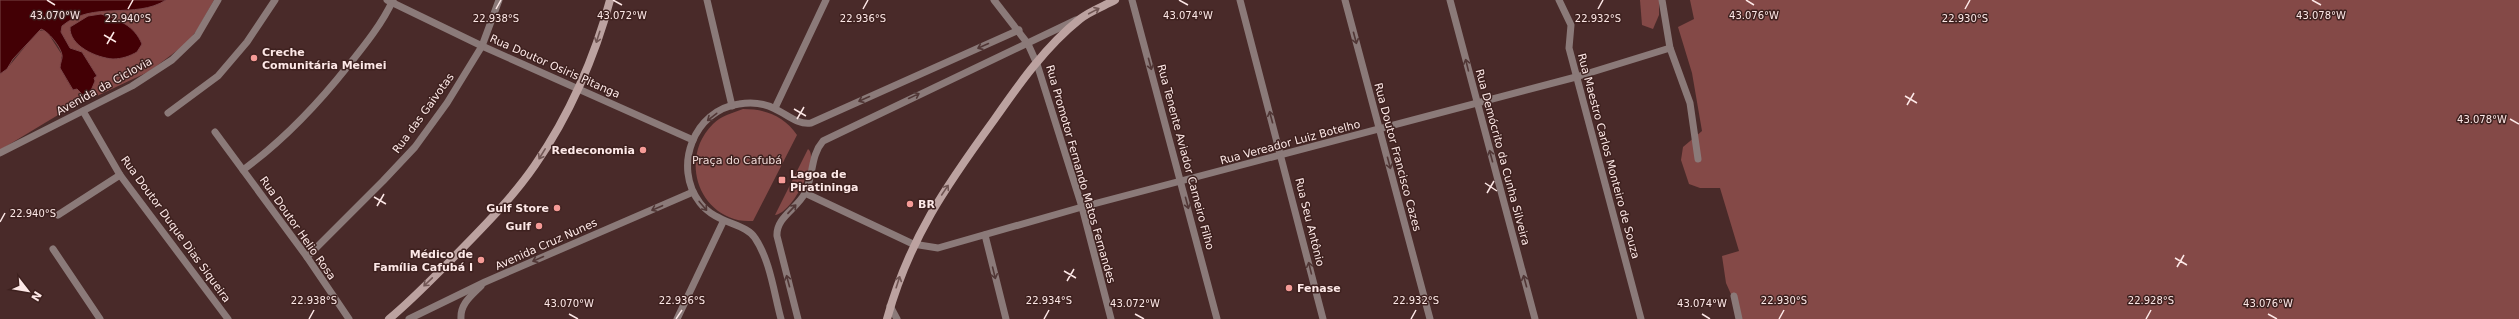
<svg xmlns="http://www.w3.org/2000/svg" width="2519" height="319" viewBox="0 0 2519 319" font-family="'DejaVu Sans',sans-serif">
<rect width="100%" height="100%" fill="#492a29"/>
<!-- green -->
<g fill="#844947">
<path d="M166,0H214L197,30L187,43L150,71L63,112L0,150V74L10,65L38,31L46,30L62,55C58,69 66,78 73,90L77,88L87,98L95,81L94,77L97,76L82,52L70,48L61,32L62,26C93,0 134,20 166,0Z"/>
<path d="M1640,0H1659V15L1653,29L1642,25Z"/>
<path d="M1690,0H2519V319H1742L1726,283L1722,256L1739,251L1720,188H1700L1689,184L1681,160L1683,147L1702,131L1692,73L1678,27L1694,19Z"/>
<path d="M743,109C766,109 784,116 797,135L753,221C747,221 740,221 734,219C693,206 683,153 713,124C721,116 732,113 743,109Z"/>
<path d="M808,149C820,157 793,213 775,215Z"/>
</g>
<!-- water -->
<g fill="#430005" stroke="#7b4649">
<path d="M0,0H166C135,20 93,0 62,26L61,32L70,48L82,52L97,76L94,78L95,81L90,93L91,97L87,99L77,89L73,90L60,68C60,63 63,58 62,55C61,47 48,31 41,29L13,59L7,69L0,74Z"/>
<path d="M101,14C119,20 134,25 142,44L137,52C130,56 122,59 113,59C97,58 69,46 70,27L88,16Z"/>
</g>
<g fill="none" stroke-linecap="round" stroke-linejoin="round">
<!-- minor -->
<g stroke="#8b7a79" stroke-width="7">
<path d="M387,0L482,46L693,140"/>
<path d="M707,0L732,106"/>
<path d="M994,0L1028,44L1037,64L1082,207L1111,319"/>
<path d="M1132,0L1217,319"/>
<path d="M1240,0L1323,319"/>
<path d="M1345,0L1430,319"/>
<path d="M1450,0L1535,319"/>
<path d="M1559,0L1571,25L1569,48L1641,319"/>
<path d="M1662,0L1670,48L1690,103L1698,159"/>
<path d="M775,108L826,0"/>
<path d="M83,111L120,175L228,319"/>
<path d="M168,113L218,76L247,42L275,0"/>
<path d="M215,132L307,257L349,319"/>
<path d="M0,153L132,86L172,60L197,36L218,0"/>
<path d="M243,170C284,140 317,105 348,66C364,46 382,24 393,0"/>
<path d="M805,193L913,244L938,248L1082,207L1576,77L1670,48"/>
<path d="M58,215L120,175"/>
<path d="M985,235L1006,319"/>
<path d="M53,249L100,319"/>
<path d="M307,257L383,181L415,147L447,103L482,46L499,0"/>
<path d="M1734,296L1739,319"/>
<path d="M890,306L897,319"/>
<path d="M409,319L485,282L693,192"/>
<path d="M461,319C460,304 471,296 481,286"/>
<path d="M677,319L723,222"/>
<path d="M781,319C774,293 770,260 755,238C746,223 716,224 700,203C672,167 694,110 739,104C751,102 764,103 775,109C787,114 797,125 811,123L1019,30"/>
<path d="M798,319L777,236C776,217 797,209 805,193C814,175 810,156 823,141L1076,20"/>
</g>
<!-- secondary -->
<g stroke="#bca2a0" stroke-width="8">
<path d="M389,319C411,301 431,280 451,260C480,230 511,200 535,165C569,116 595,57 610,0"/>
<path d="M887,319C909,239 946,186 994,120C1019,84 1046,46 1080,19C1090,11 1104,6 1115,0"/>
</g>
</g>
<!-- one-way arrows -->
<defs><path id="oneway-shaft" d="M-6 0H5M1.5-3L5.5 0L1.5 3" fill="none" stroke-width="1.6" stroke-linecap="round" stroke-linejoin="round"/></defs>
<g stroke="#705553">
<use href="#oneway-shaft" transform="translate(1094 11) rotate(-28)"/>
<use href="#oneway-shaft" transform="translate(598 37) rotate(108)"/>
<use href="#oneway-shaft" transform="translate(542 154) rotate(122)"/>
<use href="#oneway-shaft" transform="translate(945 190) rotate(-56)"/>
<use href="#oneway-shaft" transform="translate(428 282) rotate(136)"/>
<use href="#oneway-shaft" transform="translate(898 282) rotate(-72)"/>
</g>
<g stroke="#513736">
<use href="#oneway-shaft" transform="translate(1355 38) rotate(75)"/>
<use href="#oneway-shaft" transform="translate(983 46) rotate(156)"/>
<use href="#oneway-shaft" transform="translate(1150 64) rotate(75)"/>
<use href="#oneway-shaft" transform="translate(1467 65) rotate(-104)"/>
<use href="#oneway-shaft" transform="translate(914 96) rotate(-25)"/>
<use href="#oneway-shaft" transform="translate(864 99) rotate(156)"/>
<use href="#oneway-shaft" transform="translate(712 117) rotate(142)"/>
<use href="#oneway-shaft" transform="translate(1271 117) rotate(-105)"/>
<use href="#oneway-shaft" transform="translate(1491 156) rotate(-105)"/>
<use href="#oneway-shaft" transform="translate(1389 163) rotate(75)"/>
<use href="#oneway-shaft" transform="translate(1187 203) rotate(75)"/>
<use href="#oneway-shaft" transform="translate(703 206) rotate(50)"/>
<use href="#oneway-shaft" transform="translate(657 208) rotate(157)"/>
<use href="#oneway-shaft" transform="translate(792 209) rotate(-47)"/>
<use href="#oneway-shaft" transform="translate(538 259) rotate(156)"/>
<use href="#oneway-shaft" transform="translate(1310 268) rotate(-104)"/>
<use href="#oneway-shaft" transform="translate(994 273) rotate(76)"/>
<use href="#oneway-shaft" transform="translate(788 281) rotate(-105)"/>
<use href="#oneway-shaft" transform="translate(1525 281) rotate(-105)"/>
</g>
<!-- ticks -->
<path fill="none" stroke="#fde8e7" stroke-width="1.5" d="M47,0L55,5M613,0L622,5M1179,0L1188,5M1746,0L1754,5M2312,0L2321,5M128,9L133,0M496,9L501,0M863,9L868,0M1598,9L1603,0M1965,9L1970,0M104,35L116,42M107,44L114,32M1905,96L1917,103M1907,105L1914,93M794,109L806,116M797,119L804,107M2510,119L2519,124M1485,183L1497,191M1487,193L1494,181M374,197L386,204M377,206L384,194M0,222L5,213M2175,258L2187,265M2177,267L2184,255M1064,271L1076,278M1067,281L1074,269M569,314L578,319M1135,314L1144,319M1702,314L1710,319M2268,314L2277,319M309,319L314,310M676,319L682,310M1044,319L1049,310M1411,319L1416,310M1779,319L1784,310M2146,319L2151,310"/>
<!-- markers -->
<g fill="#f59b97" stroke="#3e211f" stroke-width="1.5">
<circle cx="254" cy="58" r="4"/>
<circle cx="643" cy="150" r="4"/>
<rect x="778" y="176" width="8" height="8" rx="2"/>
<circle cx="910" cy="204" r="4"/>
<circle cx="557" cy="208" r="4"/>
<circle cx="539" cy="226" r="4"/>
<circle cx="481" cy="260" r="4"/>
<circle cx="1289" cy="288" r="4"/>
</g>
<g text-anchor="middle" stroke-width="3" stroke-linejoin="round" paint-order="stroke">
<!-- poi labels -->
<g font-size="11" font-weight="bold" fill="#fde8e7" stroke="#3e211f" text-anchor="start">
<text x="262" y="56">Creche<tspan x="262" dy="13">Comunitária Meimei</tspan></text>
<text x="635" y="154" text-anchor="end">Redeconomia</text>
<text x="790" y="178">Lagoa de<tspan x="790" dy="13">Piratininga</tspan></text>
<text x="918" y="208">BR</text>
<text x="549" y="212" text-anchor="end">Gulf Store</text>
<text x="531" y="230" text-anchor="end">Gulf</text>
<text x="473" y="258" text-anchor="end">Médico de<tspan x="473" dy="13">Família Cafubá I</tspan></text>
<text x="1297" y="292">Fenase</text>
</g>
<!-- street labels -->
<g font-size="11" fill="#fde8e7" stroke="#3e211f">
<text transform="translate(555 66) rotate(24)" y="4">Rua Doutor Osiris Pitanga</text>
<text transform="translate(104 86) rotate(-29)" y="4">Avenida da Ciclovia</text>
<text transform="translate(423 113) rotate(-54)" y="4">Rua das Gaivotas</text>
<text transform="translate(1290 142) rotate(-15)" y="4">Rua Vereador Luiz Botelho</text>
<text transform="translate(1609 156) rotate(75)" y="4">Rua Maestro Carlos Monteiro de Souza</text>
<text transform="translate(1186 157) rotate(75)" y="4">Rua Tenente Aviador Carneiro Filho</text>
<text transform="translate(1398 157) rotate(75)" y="4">Rua Doutor Francisco Cazes</text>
<text transform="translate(1503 157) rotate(75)" y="4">Rua Demócrito da Cunha Silveira</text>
<text transform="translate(1081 174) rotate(74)" y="4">Rua Promotor Fernando Matos Fernandes</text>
<text transform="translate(1310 222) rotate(76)" y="4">Rua Seu Antônio</text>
<text transform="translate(298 228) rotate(55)" y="4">Rua Doutor Helio Rosa</text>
<text transform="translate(176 229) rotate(54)" y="4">Rua Doutor Duque Dias Siqueira</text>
<text transform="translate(546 244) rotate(-24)" y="4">Avenida Cruz Nunes</text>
</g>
<!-- park labels -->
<g font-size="11" fill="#f0d9d7" stroke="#3e211f">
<text x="737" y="164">Praça do Cafubá</text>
</g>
</g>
<g font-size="10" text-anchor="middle" fill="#fde8e7" stroke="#3e211f" stroke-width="3" stroke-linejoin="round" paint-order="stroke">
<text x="55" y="19">43.070°W</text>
<text x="622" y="19">43.072°W</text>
<text x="1188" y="19">43.074°W</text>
<text x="1754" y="19">43.076°W</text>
<text x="2321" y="19">43.078°W</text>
<text x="496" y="22">22.938°S</text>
<text x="1598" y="22">22.932°S</text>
<text x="1965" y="22">22.930°S</text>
<text x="128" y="22">22.940°S</text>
<text x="863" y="22">22.936°S</text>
<text x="2482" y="123">43.078°W</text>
<text x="33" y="217">22.940°S</text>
<text x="314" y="304">22.938°S</text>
<text x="682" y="304">22.936°S</text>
<text x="1049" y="304">22.934°S</text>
<text x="1416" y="304">22.932°S</text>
<text x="1784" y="304">22.930°S</text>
<text x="2151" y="304">22.928°S</text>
<text x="569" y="307">43.070°W</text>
<text x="1135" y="307">43.072°W</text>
<text x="1702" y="307">43.074°W</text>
<text x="2268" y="307">43.076°W</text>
</g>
<!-- north arrow -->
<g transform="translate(28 291) rotate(121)" stroke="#3e211f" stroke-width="3" paint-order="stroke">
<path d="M0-3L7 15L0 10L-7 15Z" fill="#fde8e7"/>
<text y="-6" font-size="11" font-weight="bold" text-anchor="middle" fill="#fde8e7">N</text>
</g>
</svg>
